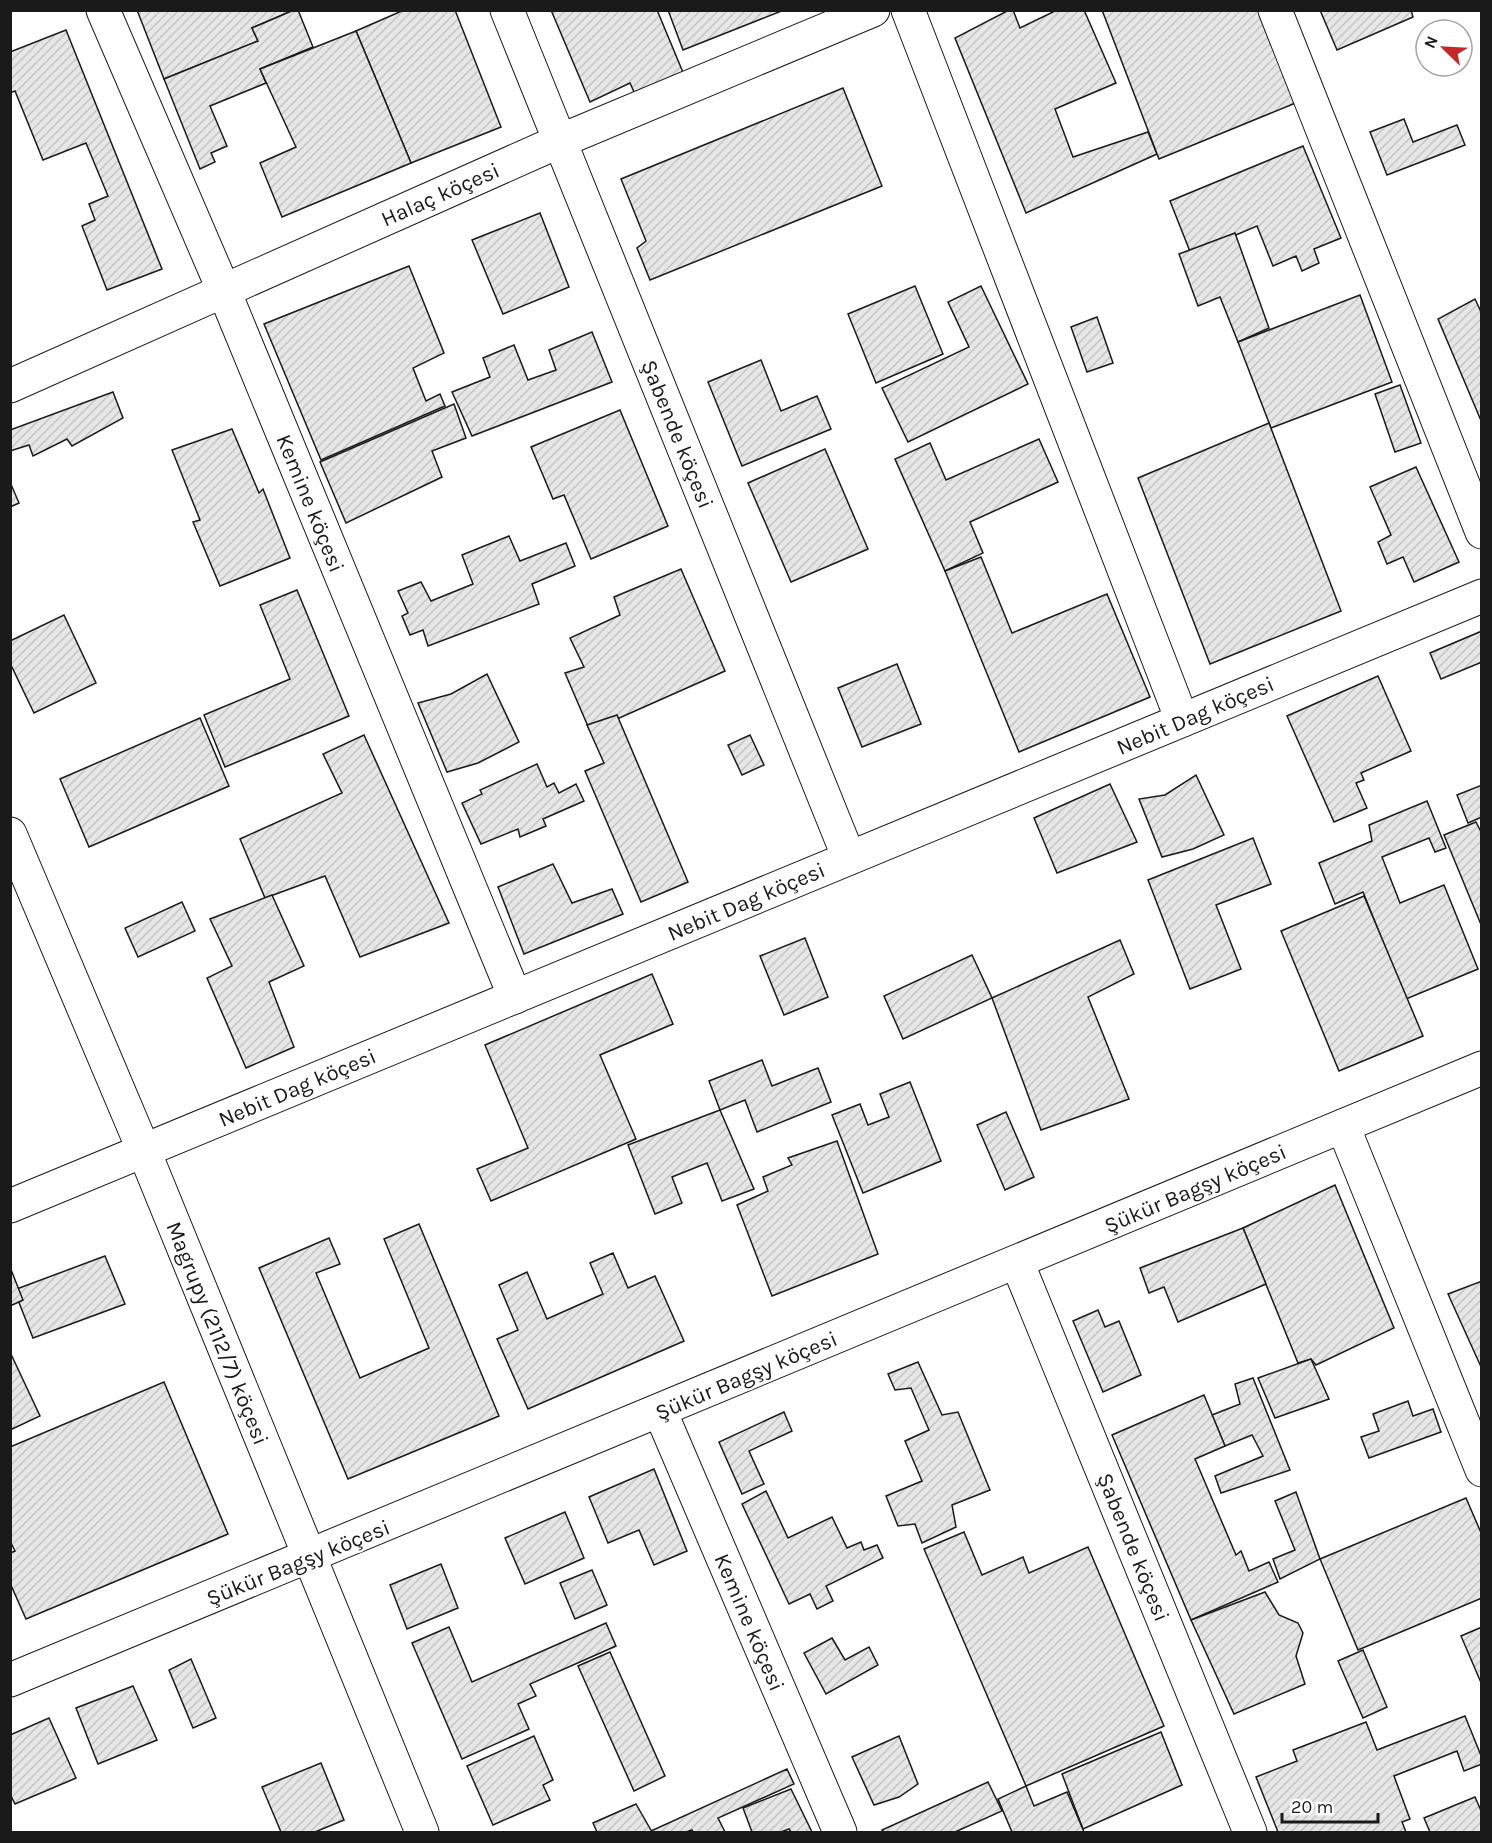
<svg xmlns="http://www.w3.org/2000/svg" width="1492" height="1843" viewBox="0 0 1492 1843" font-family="Karla,sans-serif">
<defs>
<pattern id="building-hatch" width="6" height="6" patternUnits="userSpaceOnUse" patternTransform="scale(1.5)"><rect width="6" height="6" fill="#e6e6e6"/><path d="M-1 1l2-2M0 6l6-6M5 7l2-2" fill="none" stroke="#c5c5c5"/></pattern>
</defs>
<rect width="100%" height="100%" fill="#fff"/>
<!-- building -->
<g fill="url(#building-hatch)" stroke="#1a1a1a" stroke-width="1.5">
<path d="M137,10H294L252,28L258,41L164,79Z"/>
<path d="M294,10H298L313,47L260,69L266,83L210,106L227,146L211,153L215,162L200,169L164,79L258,41L252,28Z"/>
<path d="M404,10H455L501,127L411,163L356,31Z"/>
<path d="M551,10H657L687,82L638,101L630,83L590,102Z"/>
<path d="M668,10H784L683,50Z"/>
<path d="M1009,10H1013L1020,28L1057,10H1084L1116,83L1055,109L1073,157L1148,132L1157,154L1026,213L955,38Z"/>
<path d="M1102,10H1260L1298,102L1159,159Z"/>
<path d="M1320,10H1411L1413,17L1337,50Z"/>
<path d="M66,30L162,269L107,290L82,226L95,220L89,204L108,196L86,143L43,160L15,91L10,93V52Z"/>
<path d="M356,31L411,163L282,217L260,163L296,147L260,69Z"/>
<path d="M843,88L882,186L650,280L637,248L646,241L621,179Z"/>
<path d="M1404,119L1413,142L1457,125L1465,145L1387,175L1370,132Z"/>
<path d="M1303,146L1341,238L1314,249L1319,263L1302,271L1296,256L1273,266L1257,226L1191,254L1170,201Z"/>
<path d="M540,213L569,287L503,314L472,240Z"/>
<path d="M1235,233L1269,328L1238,342L1220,297L1198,306L1179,254Z"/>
<path d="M409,266L444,353L413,368L426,401L440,394L445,406L321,460L264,324Z"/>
<path d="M915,286L943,354L876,383L848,314Z"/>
<path d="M981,286L1028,384L908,442L882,388L969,347L948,302Z"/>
<path d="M1360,295L1392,382L1271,428L1238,342Z"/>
<path d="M1475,299L1482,314V423L1438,319Z"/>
<path d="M1097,317L1113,363L1087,372L1071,327Z"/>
<path d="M592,332L612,382L472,436L452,392L490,377L483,358L514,345L528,380L556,370L549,350Z"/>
<path d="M761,360L781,411L817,396L831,429L742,466L708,382Z"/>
<path d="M1400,385L1421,443L1395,452L1375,394Z"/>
<path d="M113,392L123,418L72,446L67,439L33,456L29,445L10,451V430Z"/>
<path d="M454,404L466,438L432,451L442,477L346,523L320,462Z"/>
<path d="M620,410L668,526L591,559L564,495L553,499L531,447Z"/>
<path d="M1269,423L1341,611L1210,664L1138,478Z"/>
<path d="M232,429L259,493L263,489L290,558L220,586L193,522L200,520L172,450Z"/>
<path d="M1039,439L1058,482L970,522L983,553L945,571L895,459L930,443L946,480Z"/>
<path d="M825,449L868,549L791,582L748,483Z"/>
<path d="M1416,467L1459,562L1414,582L1403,557L1387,564L1378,542L1391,535L1370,487Z"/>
<path d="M10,482L19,503L10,507Z"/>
<path d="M509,536L520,561L566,543L575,566L532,584L539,604L428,646L423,630L410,635L402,616L408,613L398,591L421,582L431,601L473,584L462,555Z"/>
<path d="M981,557L1012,633L1107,594L1150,697L1019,752L945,571Z"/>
<path d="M681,569L725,671L590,731L565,673L584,667L570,638L620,615L614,597Z"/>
<path d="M297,590L349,716L225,767L204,715L290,679L260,605Z"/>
<path d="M64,615L96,683L34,713L10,663V641Z"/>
<path d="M1482,631V662L1441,679L1430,653Z"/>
<path d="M897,664L921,724L862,747L838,688Z"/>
<path d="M487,674L519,742L478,763L447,772L418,703L451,694Z"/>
<path d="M1378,676L1411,751L1361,773L1364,780L1356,783L1367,808L1334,822L1287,716Z"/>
<path d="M617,715L688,882L641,902L585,771L604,763L587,725Z"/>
<path d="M200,718L229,786L89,847L60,779Z"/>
<path d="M364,735L449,923L360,957L325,876L265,898L240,839L342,793L323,754Z"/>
<path d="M750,735L764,765L742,775L728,745Z"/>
<path d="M537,764L547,787L554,783L559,793L576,784L584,801L543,819L546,826L520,837L518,829L481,844L462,803L482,794L480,790Z"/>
<path d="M1196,775L1224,835L1193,849L1162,857L1139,799L1165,795Z"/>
<path d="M1110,784L1137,842L1057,873L1034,818Z"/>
<path d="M1482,785V817L1468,823L1457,795Z"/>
<path d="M1427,801L1446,848L1435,852L1429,838L1382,857L1400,903L1444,885L1478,969L1406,999L1363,892L1335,904L1319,863L1372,841L1369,825Z"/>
<path d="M1476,822L1482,834V927L1444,835Z"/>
<path d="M1253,838L1271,884L1216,905L1241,969L1190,989L1148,880Z"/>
<path d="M553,864L572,903L612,889L623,914L524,954L498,887Z"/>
<path d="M272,895L304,966L269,982L294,1047L246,1068L207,978L232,966L210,919Z"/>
<path d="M1364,896L1423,1036L1339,1071L1281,931Z"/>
<path d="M182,902L195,931L138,957L125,928Z"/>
<path d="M805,938L828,997L784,1015L760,956Z"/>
<path d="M1120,940L1134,974L1088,997L1129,1099L1041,1130L992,998Z"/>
<path d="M972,955L992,998L903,1039L884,996Z"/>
<path d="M652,974L673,1024L600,1055L636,1139L491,1201L477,1169L528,1148L485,1045Z"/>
<path d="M762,1060L772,1086L818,1068L831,1102L757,1132L745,1100L720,1110L709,1081Z"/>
<path d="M910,1082L941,1161L863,1193L832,1115L860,1104L868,1125L889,1117L880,1094Z"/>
<path d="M720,1110L754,1189L722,1201L707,1163L672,1177L682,1203L655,1214L628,1145Z"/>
<path d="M1006,1112L1034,1177L1005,1190L977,1125Z"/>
<path d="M837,1141L878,1254L772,1296L737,1205L768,1191L763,1177L792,1165L788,1158Z"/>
<path d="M1335,1185L1394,1328L1316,1365L1311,1359L1298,1363L1243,1228Z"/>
<path d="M419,1224L499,1416L348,1479L259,1268L329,1238L340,1264L316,1273L360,1378L429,1348L384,1239Z"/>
<path d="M1243,1228L1266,1284L1178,1322L1164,1287L1149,1293L1140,1268Z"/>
<path d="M613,1253L628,1288L655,1276L684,1341L528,1409L497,1339L518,1330L499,1285L527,1272L547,1319L603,1294L590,1263Z"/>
<path d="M105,1256L125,1304L33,1338L14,1290Z"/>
<path d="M10,1267L23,1300L10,1306Z"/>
<path d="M1482,1281V1369L1448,1294Z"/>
<path d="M1098,1310L1105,1327L1119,1321L1141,1375L1103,1392L1073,1321Z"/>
<path d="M10,1352L40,1416L10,1430Z"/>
<path d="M1311,1359L1329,1399L1275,1418L1258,1378Z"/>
<path d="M918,1362L942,1415L958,1412L990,1490L952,1505L956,1527L922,1543L915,1524L898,1526L886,1496L922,1481L905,1441L929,1430L911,1388L895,1390L888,1374Z"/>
<path d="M1253,1378L1290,1470L1221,1493L1215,1476L1263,1456L1252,1435L1225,1446L1212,1415L1240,1404L1235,1384Z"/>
<path d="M164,1382L228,1534L26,1619L10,1583V1553L15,1551L10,1541V1447Z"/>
<path d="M1204,1395L1225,1446L1195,1459L1236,1555L1241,1551L1249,1571L1269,1562L1278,1582L1191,1620L1112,1435Z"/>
<path d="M1408,1401L1413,1416L1433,1409L1441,1432L1369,1458L1361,1437L1379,1431L1373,1414Z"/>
<path d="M784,1412L792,1431L749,1451L764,1484L742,1494L719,1442Z"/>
<path d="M654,1469L687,1551L654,1565L639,1530L608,1543L589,1497Z"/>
<path d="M766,1491L788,1538L832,1517L847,1548L861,1542L864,1550L877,1545L883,1558L826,1586L833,1601L817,1609L810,1594L789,1604L742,1504Z"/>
<path d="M1296,1492L1320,1559L1280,1579L1273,1559L1295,1550L1275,1501Z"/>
<path d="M1466,1498L1482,1535V1598L1358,1650L1320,1559Z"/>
<path d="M565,1512L584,1558L525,1584L505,1538Z"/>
<path d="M964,1532L982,1575L1023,1557L1029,1573L1088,1547L1164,1726L1026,1786L924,1549Z"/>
<path d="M441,1564L458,1608L407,1629L390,1585Z"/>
<path d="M592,1570L607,1605L575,1619L560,1583Z"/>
<path d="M1265,1592L1279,1615L1298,1623L1303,1633L1296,1656L1305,1684L1234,1714L1191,1620Z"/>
<path d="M606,1623L616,1646L530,1684L536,1696L518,1704L529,1729L462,1759L412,1643L449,1627L472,1682Z"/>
<path d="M1482,1627V1685L1461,1636Z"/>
<path d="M832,1638L845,1660L869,1647L878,1665L826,1694L804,1653Z"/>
<path d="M1363,1650L1387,1707L1363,1718L1338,1661Z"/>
<path d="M610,1652L665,1776L634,1791L578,1666Z"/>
<path d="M191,1659L216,1718L193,1728L169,1670Z"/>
<path d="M133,1686L157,1740L98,1764L76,1708Z"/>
<path d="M1465,1716L1482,1758V1764L1464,1771L1457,1751L1394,1776L1410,1819L1402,1822L1406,1832H1278L1256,1777L1297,1761L1293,1750L1366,1722L1377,1750Z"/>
<path d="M49,1718L76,1778L15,1804L10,1794V1735Z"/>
<path d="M1161,1732L1182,1785L1083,1829L1062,1774Z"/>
<path d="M534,1736L553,1780L543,1785L550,1800L493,1825L467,1766Z"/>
<path d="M899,1736L918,1784L899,1797L874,1805L852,1757Z"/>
<path d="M321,1763L344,1820L315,1832H281L262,1787Z"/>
<path d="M787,1769L794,1784L718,1818L725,1832H693L692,1830L686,1832H652L651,1831Z"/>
<path d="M988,1782L1002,1811L955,1832H884L882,1830Z"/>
<path d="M1026,1786L1034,1806L1067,1792L1084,1832H1012L998,1799Z"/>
<path d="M791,1789L812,1832H791L789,1829L781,1832H752L743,1808Z"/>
<path d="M1475,1797L1482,1813V1832H1430L1424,1818Z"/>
<path d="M636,1804L652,1832H597L593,1823Z"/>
</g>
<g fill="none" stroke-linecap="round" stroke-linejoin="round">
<defs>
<g id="minor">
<path d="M103,10L224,291L515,997"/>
<path d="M507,10L849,858"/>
<path d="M908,10L1182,720"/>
<path d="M1275,10L1482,532"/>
<path d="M10,386L560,141L873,10"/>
<path d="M10,834L144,1151L422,1832"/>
<path d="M1343,1126L1482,1470"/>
<path d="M10,1206L1482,596"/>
<path d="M1017,1262L1250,1832"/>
<path d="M660,1411L840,1832"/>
<path d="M10,1680L1482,1068"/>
</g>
</defs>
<!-- minor casing -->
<use href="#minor" stroke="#1a1a1a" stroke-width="35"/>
<!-- minor -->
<use href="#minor" stroke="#fff" stroke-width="33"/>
</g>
<g text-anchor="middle" stroke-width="4.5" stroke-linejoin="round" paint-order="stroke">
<!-- street labels -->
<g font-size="22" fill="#1a1a1a" stroke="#fff">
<text transform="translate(440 194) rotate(-24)" y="8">Halaç köçesi</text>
<text transform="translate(678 434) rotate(68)" y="8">Şabende köçesi</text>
<text transform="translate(311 503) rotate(68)" y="8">Kemine köçesi</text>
<text transform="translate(1195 715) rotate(-23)" y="8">Nebit Dag köçesi</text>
<text transform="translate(746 901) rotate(-23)" y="8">Nebit Dag köçesi</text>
<text transform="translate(297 1087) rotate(-23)" y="8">Nebit Dag köçesi</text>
<text transform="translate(1195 1188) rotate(-23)" y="8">Şükür Bagşy köçesi</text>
<text transform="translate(218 1333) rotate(68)" y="8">Magrupy (2112/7) köçesi</text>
<text transform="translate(746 1375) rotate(-23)" y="8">Şükür Bagşy köçesi</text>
<text transform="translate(1134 1547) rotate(68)" y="8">Şabende köçesi</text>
<text transform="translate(298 1562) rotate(-22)" y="8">Şükür Bagşy köçesi</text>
<text transform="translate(750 1622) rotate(67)" y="8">Kemine köçesi</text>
</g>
</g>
<!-- border -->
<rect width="1492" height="1843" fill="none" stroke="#1a1a1a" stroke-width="24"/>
<!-- north arrow -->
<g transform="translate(1444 48) rotate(294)"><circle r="28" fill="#ffffff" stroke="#a3a3a3" stroke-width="1.5"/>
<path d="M0-4.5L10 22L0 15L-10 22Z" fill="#c62828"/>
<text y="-9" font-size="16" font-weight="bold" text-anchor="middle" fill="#1a1a1a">N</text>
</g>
<!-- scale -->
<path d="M1282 1813v9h96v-9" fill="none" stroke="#1a1a1a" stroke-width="3"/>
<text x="1291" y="1813" font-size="18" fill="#1a1a1a" stroke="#ffffff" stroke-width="4.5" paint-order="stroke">20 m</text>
</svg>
